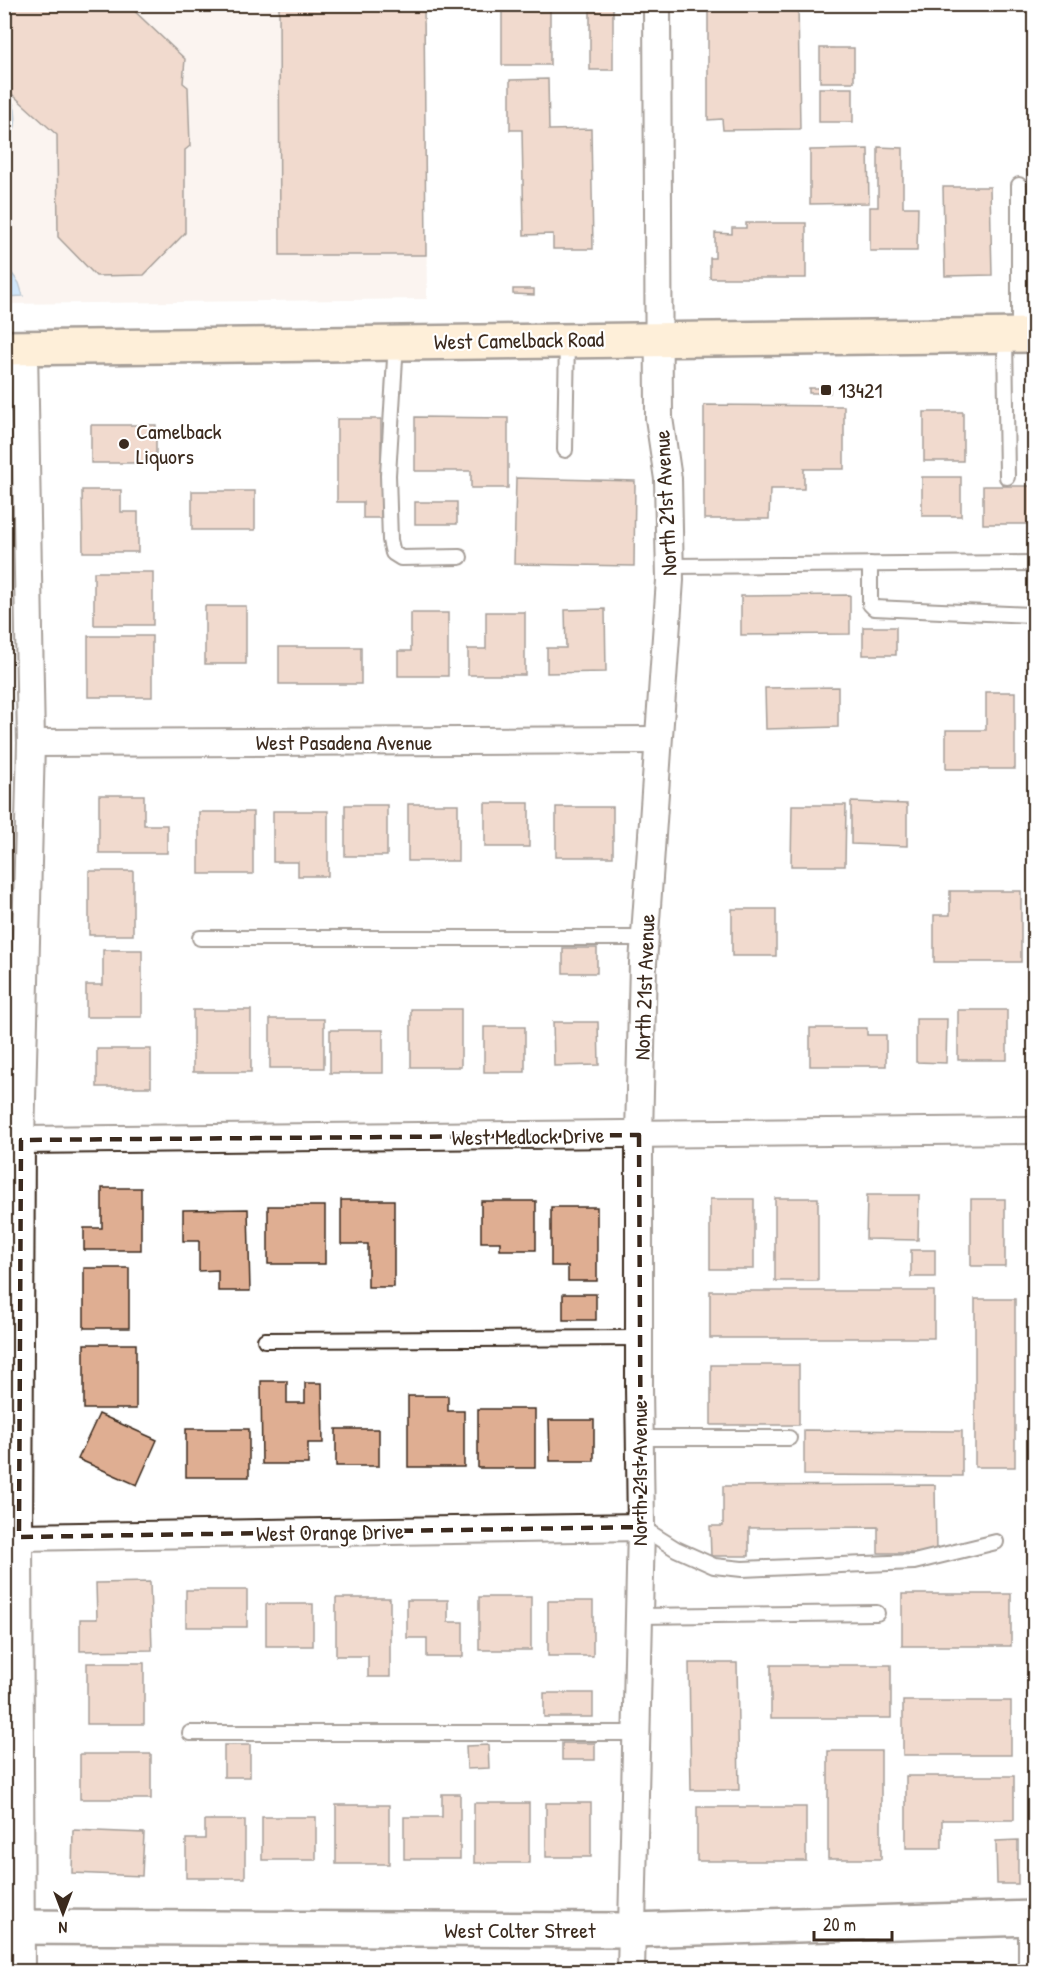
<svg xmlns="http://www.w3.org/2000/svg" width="1039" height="1976" viewBox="0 0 1039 1976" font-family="'Patrick Hand',sans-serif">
<rect width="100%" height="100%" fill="#fff"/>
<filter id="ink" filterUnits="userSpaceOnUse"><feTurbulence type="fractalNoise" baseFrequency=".0167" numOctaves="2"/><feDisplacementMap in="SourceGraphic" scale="12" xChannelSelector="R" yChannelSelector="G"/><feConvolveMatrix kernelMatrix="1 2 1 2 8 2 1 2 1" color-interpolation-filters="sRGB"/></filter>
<g filter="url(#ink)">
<!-- built -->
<path fill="#f5e7de" d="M4,5H424L427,299L5,304Z"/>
<!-- water -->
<g fill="#99cbf6" stroke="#738ba0" stroke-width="1.5">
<path d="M4,91C20,105 19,130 5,145Z"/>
<path d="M5,264L19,283L23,296L5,297Z"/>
</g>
<!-- building -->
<g fill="#dfae92" stroke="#3b2a1e" stroke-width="1.5">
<path d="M14,4H127L185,59L183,83L188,87L190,146L185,150V233L144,275L96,276L58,237L57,135L4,87L5,13Z"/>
<path d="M279,4H424L426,255H280Z"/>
<rect x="502" y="4" width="48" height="61"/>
<rect x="590" y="4" width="23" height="66"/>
<path d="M710,4H798L800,129L723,130L722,119L708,120V6Z"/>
<rect x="820" y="48" width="34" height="34"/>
<path d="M548,79L549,130L591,129L593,249H553V234L524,235L522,130H510V80Z"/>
<rect x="819" y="88" width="34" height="34"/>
<path d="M878,147L903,148V207H918L917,251H870V207H878Z"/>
<path d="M868,149L869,203L810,204V150Z"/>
<path d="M943,187H990L992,275L945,276Z"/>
<path d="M746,223H806V278H710V258H715V233L732,234V228H746Z"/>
<path d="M513,289H534V295L513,294Z"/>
<rect x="809" y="388" width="21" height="5"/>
<path d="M704,405L844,406V469H804V489H770L769,519H704Z"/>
<rect x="924" y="412" width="39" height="49"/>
<path d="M415,417L508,418V488H471V471H415Z"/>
<path d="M337,419H381V518H363V502H337Z"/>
<rect x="91" y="425" width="65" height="38"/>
<rect x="922" y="477" width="39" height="39"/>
<path d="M516,478L635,481L634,566L514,564Z"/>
<rect x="983" y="486" width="51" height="38"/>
<path d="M82,490H121V512H138V552H83Z"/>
<rect x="192" y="491" width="63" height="39"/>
<rect x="415" y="502" width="42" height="22"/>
<rect x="94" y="572" width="59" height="53"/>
<path d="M850,595V634L741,635V596Z"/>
<rect x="205" y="606" width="41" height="58"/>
<path d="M605,609L606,672L547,673V648H566L565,610Z"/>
<path d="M486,612H525V675H468V649H486Z"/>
<path d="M411,613H448V676H398V651H411Z"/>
<rect x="863" y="627" width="33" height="28"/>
<rect x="88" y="636" width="64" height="61"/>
<rect x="279" y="647" width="82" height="37"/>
<path d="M838,687V727L766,729L765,688Z"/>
<path d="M986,692H1015V769H946V730H986Z"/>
<path d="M99,795H144V825H167V853H99Z"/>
<path d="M851,802L907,804V846L851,844Z"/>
<rect x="485" y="803" width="44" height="44"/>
<rect x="408" y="804" width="50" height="57"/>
<rect x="345" y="805" width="42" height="51"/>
<path d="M792,805H846L845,866H791Z"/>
<rect x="556" y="807" width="57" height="50"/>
<path d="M273,811H328V876H298V862H273Z"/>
<rect x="199" y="812" width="54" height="62"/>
<rect x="89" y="871" width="44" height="64"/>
<path d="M950,891H1021V962H934V915H950Z"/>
<rect x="732" y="909" width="44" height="47"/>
<rect x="563" y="948" width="34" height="25"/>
<path d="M103,950H142V1017H86V985H103Z"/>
<rect x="411" y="1009" width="50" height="58"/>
<rect x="193" y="1010" width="58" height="62"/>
<rect x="958" y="1010" width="49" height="50"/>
<rect x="270" y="1019" width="54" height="49"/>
<path d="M916,1019H947L946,1063L916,1062Z"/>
<path d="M553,1022H598L599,1065L554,1066Z"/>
<rect x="484" y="1027" width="41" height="45"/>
<path d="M810,1028H867V1035H886V1066H810Z"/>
<rect x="330" y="1030" width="53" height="43"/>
<rect x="97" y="1049" width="54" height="38"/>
<path d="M102,1188H141V1250H84V1228H102Z"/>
<path d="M867,1195H919L918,1240L866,1239Z"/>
<rect x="775" y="1198" width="43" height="83"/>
<rect x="710" y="1199" width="44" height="70"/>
<rect x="971" y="1199" width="34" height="67"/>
<path d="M341,1200H394V1287H368V1244H341Z"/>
<path d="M481,1201H536V1250H500V1242H481Z"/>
<rect x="268" y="1206" width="57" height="58"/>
<path d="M551,1207H597V1281H568V1266H551Z"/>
<path d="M248,1209L250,1291H218V1270L199,1271V1241H183V1210Z"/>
<rect x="911" y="1250" width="24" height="27"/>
<rect x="84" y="1268" width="45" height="60"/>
<rect x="710" y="1291" width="224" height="47"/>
<rect x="563" y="1294" width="33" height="26"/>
<rect x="975" y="1299" width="40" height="168"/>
<rect x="84" y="1344" width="52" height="65"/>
<rect x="711" y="1365" width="88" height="60"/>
<path d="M261,1381H287V1403H305V1383H322L323,1443H308V1464H262Z"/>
<path d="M408,1396H448V1411H464V1467H408Z"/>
<rect x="478" y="1409" width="57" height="59"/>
<path d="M99,1414L157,1440L137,1485L78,1459Z"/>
<path d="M549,1420H594V1461H550Z"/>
<rect x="186" y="1429" width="63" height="48"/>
<rect x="336" y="1429" width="43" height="37"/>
<path d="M804,1430L962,1431V1476L804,1475Z"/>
<path d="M935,1485L936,1553H878V1527L749,1528V1556H711L710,1526H723V1486Z"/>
<path d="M150,1582L152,1650L80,1651V1619H97L96,1583Z"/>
<rect x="186" y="1590" width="61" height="37"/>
<rect x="902" y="1594" width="109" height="52"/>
<rect x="479" y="1597" width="52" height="53"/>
<path d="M336,1598H390V1677H368V1656H336Z"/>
<path d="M407,1600H448V1622H463V1657H427V1638H407Z"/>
<rect x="548" y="1601" width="45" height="55"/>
<rect x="266" y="1604" width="47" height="42"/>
<rect x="87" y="1663" width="57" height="61"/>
<path d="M689,1663H737L739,1790H691Z"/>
<rect x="771" y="1665" width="120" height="53"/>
<rect x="544" y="1693" width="49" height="24"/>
<rect x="903" y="1701" width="108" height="54"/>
<rect x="562" y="1743" width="33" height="17"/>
<rect x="224" y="1745" width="26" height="32"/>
<path d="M488,1745L489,1768L467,1769L466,1746Z"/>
<rect x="828" y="1751" width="53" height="108"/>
<rect x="80" y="1754" width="71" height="45"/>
<path d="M906,1776H1014V1820H942V1848H906Z"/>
<path d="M442,1794H460V1859H404V1817H442Z"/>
<rect x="474" y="1803" width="55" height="60"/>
<rect x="546" y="1803" width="45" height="54"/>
<rect x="336" y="1805" width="53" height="59"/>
<rect x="697" y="1807" width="109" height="54"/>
<rect x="262" y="1817" width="54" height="43"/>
<path d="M205,1820H245V1878H186V1839H205Z"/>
<path d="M73,1830L144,1833L142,1876L72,1873Z"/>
<path d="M1018,1840V1884H997L996,1841Z"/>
</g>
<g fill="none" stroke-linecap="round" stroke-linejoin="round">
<defs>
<g id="service">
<path d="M1019,185V335"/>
<path d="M1005,335L1007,477"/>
<path d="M396,342L388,475L390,540L393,553L401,558L460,557"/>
<path d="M565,450L567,340"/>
<path d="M870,564V604L874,608L1031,615"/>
<path d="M670,566L1034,563"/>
<path d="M200,938H645"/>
<path d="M265,1340L639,1338"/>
<path d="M639,1438H789"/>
<path d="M641,1527L676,1549L714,1566L742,1569L914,1562L996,1542"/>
<path d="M639,1616L877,1613"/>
<path d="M190,1733H635"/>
<path d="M1026,1972V1918"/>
</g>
<g id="minor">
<path d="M31,743L658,740"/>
<path d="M21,1140L1034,1130"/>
<path d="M19,1537L641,1527"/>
<path d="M21,1972L19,1537L21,1140L31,743L24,348"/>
<path d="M631,1972L641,1527L639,1388V1135L643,963L670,580L668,479L659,418L657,4"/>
</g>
<path id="tertiary" d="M4,1927L631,1930L1034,1918"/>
<path id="primary" d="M4,348L1034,335"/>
</defs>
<!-- service casing -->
<use href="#service" stroke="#3b2a1e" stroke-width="18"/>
<!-- minor casing -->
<use href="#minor" stroke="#3b2a1e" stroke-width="30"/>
<!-- tertiary casing -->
<use href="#tertiary" stroke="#3b2a1e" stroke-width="38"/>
<!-- primary casing -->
<use href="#primary" stroke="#3b2a1e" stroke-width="38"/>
<!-- service -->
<use href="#service" stroke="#fff" stroke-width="14"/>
<!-- minor -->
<use href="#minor" stroke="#fff" stroke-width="26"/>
<!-- tertiary -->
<use href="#tertiary" stroke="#fff" stroke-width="33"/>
<!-- primary -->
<use href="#primary" stroke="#fcdcac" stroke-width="33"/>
</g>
</g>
<!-- marked area -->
<path d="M0 0H1039V1976H0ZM639,1135L641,1527L19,1537L21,1140Z" fill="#fff" fill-opacity=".55" fill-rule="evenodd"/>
<path fill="none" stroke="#3b2a1e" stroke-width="4.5" stroke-dasharray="12 8" stroke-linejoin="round" d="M639,1135L641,1527L19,1537L21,1140Z"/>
<!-- markers -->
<g fill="#3b2a1e" stroke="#fff" stroke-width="2">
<rect x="820" y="384" width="12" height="12" rx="3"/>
<circle cx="124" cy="444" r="6"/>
</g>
<g text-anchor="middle" stroke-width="4.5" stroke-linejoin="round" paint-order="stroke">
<!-- street labels -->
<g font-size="22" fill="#3b2a1e" stroke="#fff">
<text transform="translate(519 340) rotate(-1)" y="8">West Camelback Road</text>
<text transform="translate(665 503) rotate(-93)" y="8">North 21st Avenue</text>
<text x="344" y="750">West Pasadena Avenue</text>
<text transform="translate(644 987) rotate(-88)" y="8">North 21st Avenue</text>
<text transform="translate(528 1136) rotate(-1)" y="8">West Medlock Drive</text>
<text transform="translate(639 1473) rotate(-90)" y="8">North 21st Avenue</text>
<text transform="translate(330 1532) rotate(-1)" y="8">West Orange Drive</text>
<text x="520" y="1938">West Colter Street</text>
</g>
<!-- poi labels -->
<g font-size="22" fill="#3b2a1e" stroke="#fff" text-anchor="start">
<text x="838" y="398">13421</text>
<text x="136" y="439">Camelback<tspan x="136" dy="25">Liquors</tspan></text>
</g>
</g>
<!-- margin -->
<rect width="1039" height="1976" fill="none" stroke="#fff" stroke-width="24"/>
<rect x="12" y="12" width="1015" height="1952" fill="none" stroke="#3b2a1e" stroke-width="2" filter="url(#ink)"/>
<!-- north arrow -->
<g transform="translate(63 1913) rotate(180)" stroke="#ffffff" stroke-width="4.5" paint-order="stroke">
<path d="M0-4.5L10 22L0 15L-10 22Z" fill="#3b2a1e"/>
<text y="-9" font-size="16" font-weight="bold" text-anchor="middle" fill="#3b2a1e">N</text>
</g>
<!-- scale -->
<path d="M814 1931v9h78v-9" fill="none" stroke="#3b2a1e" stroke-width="3"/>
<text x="823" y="1931" font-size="18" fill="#3b2a1e" stroke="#ffffff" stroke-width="4.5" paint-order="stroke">20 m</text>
</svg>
